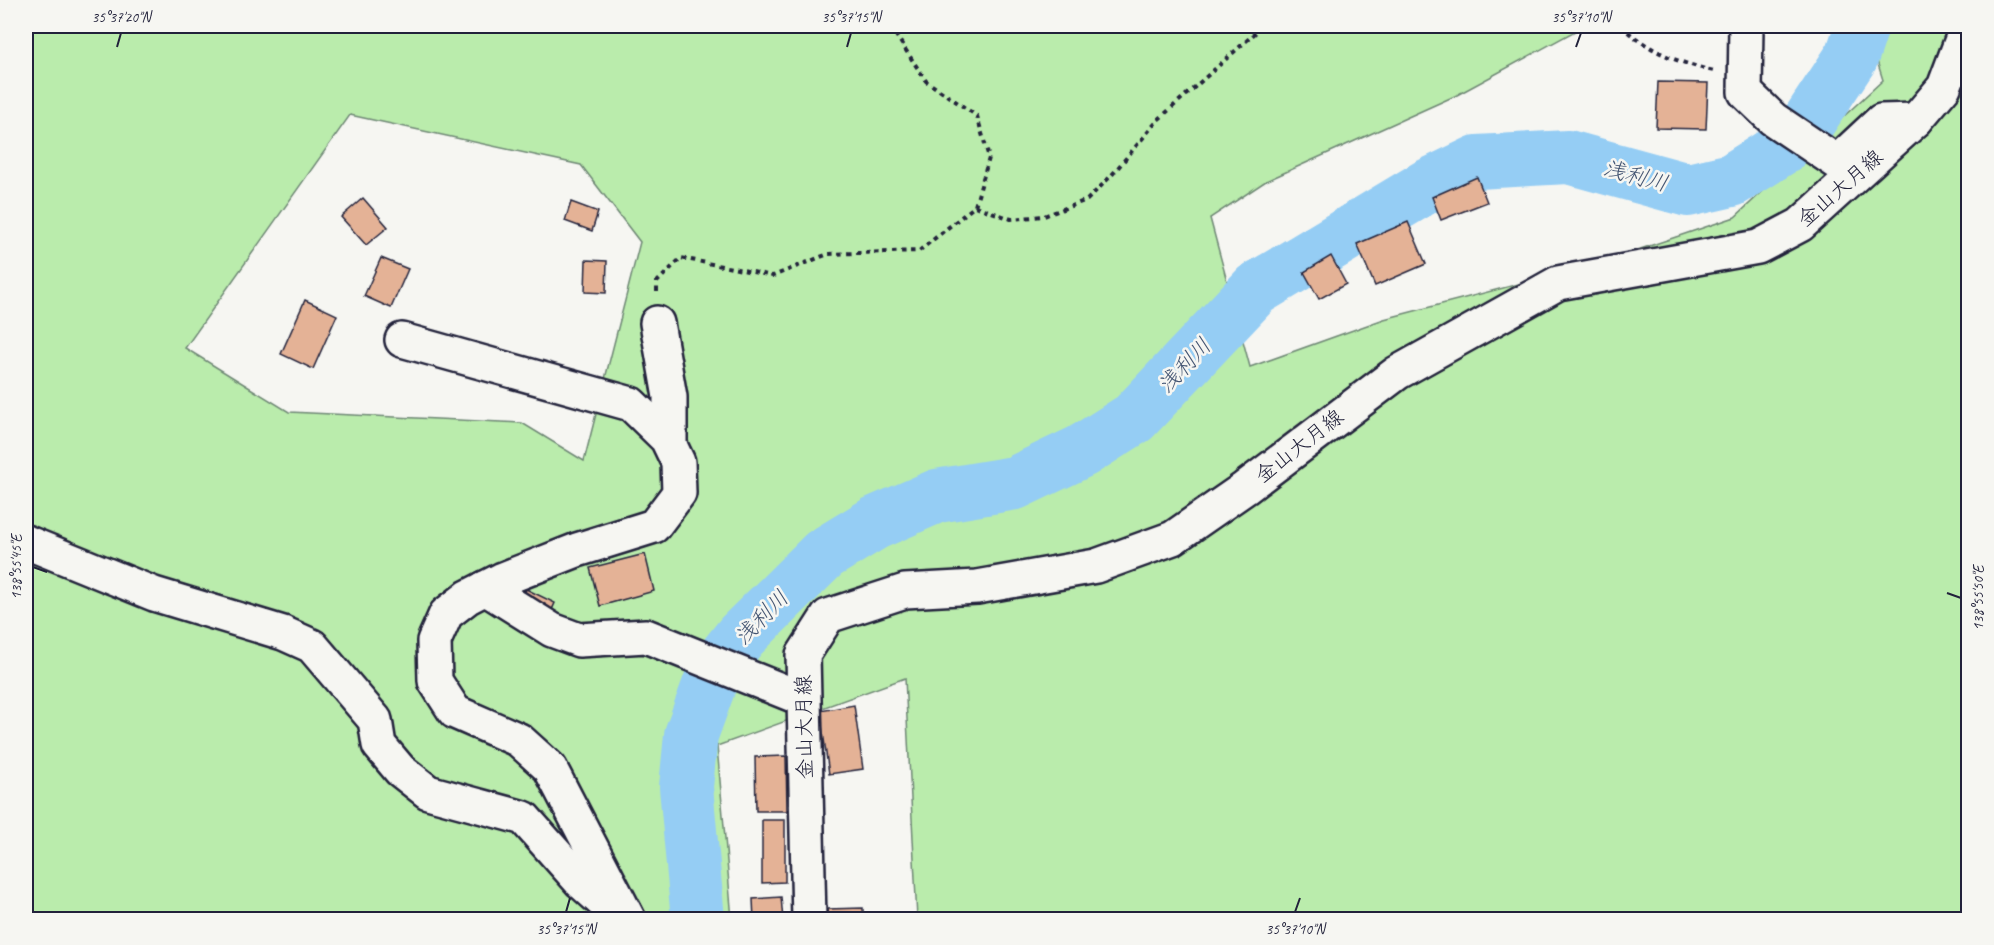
<svg xmlns="http://www.w3.org/2000/svg" width="1994" height="945" viewBox="0 0 1994 945" font-family="Caveat,'Klee One',sans-serif">
<rect width="100%" height="100%" fill="#f6f6f2"/>
<filter id="ink" filterUnits="userSpaceOnUse"><feTurbulence type="fractalNoise" baseFrequency=".0167" numOctaves="2"/><feDisplacementMap in="SourceGraphic" scale="12" xChannelSelector="R" yChannelSelector="G"/><feConvolveMatrix kernelMatrix="1 2 1 2 8 2 1 2 1" color-interpolation-filters="sRGB"/></filter>
<g filter="url(#ink)">
<!-- green -->
<path fill="#baecac" stroke="#6e8774" stroke-width="1.5" fill-rule="evenodd" d="M26,26H1580L1577,30L1457,95L1266,181L1210,218L1250,367L1384,319L1596,264L1735,217L1883,80L1866,26H1968V919H917L905,678L717,746L732,919H26ZM350,115L581,165L640,242L584,461L522,423L289,412L185,348Z"/>
<g fill="none" stroke-linecap="round" stroke-linejoin="round">
<!-- river -->
<path stroke="#95cdf4" stroke-width="54" d="M698,920L686,787L691,735L715,669L741,636L824,554L875,523L937,496L1015,483L1082,451L1134,418L1256,289L1429,185L1477,162L1568,157L1688,190L1732,180L1781,149L1807,124L1852,56L1862,26"/>
</g>
<!-- building -->
<g fill="#e4b296" stroke="#22223b" stroke-width="1.5">
<path d="M1658,82L1708,83L1706,129L1656,128Z"/>
<path d="M1477,177L1487,202L1441,220L1432,197Z"/>
<path d="M363,198L388,227L366,245L341,217Z"/>
<path d="M571,202L598,212L592,231L565,221Z"/>
<path d="M1408,222L1426,264L1375,286L1357,244Z"/>
<path d="M1331,256L1346,284L1319,299L1304,272Z"/>
<path d="M381,258L408,269L391,308L364,296Z"/>
<path d="M586,260L607,261L606,293L585,292Z"/>
<path d="M305,300L337,315L313,369L281,354Z"/>
<path d="M645,554L654,591L600,606L590,568Z"/>
<path d="M526,589L555,603L546,623L517,609Z"/>
<path d="M854,705L863,769L829,774L820,711Z"/>
<path d="M786,756L787,811H756L755,757Z"/>
<path d="M762,820H785V882L762,883Z"/>
<path d="M781,897L783,920H754L753,899Z"/>
<path d="M863,908V920H828L827,909Z"/>
</g>
<g fill="none" stroke-linecap="round" stroke-linejoin="round">
<defs>
<g id="minor">
<path d="M1746,26L1745,92L1773,119L1837,162L1881,121L1916,120"/>
<path d="M657,323L670,397V444"/>
<path d="M402,340L631,404L667,439L678,462L679,493L654,526L577,550L503,579L468,597L446,614L434,641L435,681L455,712L519,740L550,768L629,920"/>
<path d="M26,542L154,594L283,633L312,646L375,720L379,745L400,770L428,792L524,818L581,882L611,909L616,920"/>
<path d="M485,588L552,630L579,640L646,636L803,699"/>
</g>
<path id="secondary" d="M809,920L803,655L828,616L905,591L977,587L1096,566L1173,538L1245,488L1397,373L1558,283L1758,247L1800,225L1916,120L1944,87L1967,26"/>
</defs>
<!-- minor casing -->
<use href="#minor" stroke="#22223b" stroke-width="38"/>
<!-- secondary casing -->
<use href="#secondary" stroke="#22223b" stroke-width="38"/>
<!-- path -->
<g stroke="#22223b" stroke-width="4" stroke-dasharray="4.5 4.5" stroke-linecap="butt">
<path d="M1621,26C1649,51 1678,63 1714,71"/>
<path d="M975,206L1011,219L1044,216L1087,200L1111,176L1158,120L1263,26"/>
<path d="M657,292V282L681,258L773,276L828,254L919,251L975,206L989,158L977,116L926,81L890,26"/>
</g>
<!-- minor -->
<use href="#minor" stroke="#f6f6f2" stroke-width="33"/>
<!-- secondary -->
<use href="#secondary" stroke="#f6f6f2" stroke-width="33"/>
</g>
</g>
<!-- ticks -->
<path fill="none" stroke="#22223b" stroke-width="2" d="M117,47L121,33M847,47L851,33M1576,47L1581,33M33,567L47,572M1947,593L1961,598M566,912L570,898M1295,912L1300,898"/>
<g text-anchor="middle" stroke-width="5" stroke-linejoin="round" paint-order="stroke">
<!-- street labels -->
<g font-size="21" fill="#22223b" stroke="#f6f6f2">
<text transform="translate(1840 188) rotate(-41)" y="7">金山大月線</text>
<text transform="translate(1299 446) rotate(-38)" y="7">金山大月線</text>
<text transform="translate(804 727) rotate(-91)" y="7">金山大月線</text>
</g>
<!-- water labels -->
<g font-size="22" font-style="italic" fill="#445572" stroke="#f6f6f2">
<text transform="translate(1636 175) rotate(15)" y="8">浅利川</text>
<text transform="translate(1184 365) rotate(-47)" y="8">浅利川</text>
<text transform="translate(761 617) rotate(-46)" y="8">浅利川</text>
</g>
</g>
<!-- margin -->
<rect width="1994" height="945" fill="none" stroke="#f6f6f2" stroke-width="66"/>
<rect x="33" y="33" width="1928" height="879" fill="none" stroke="#22223b" stroke-width="2"/>
<g font-size="15" text-anchor="middle" fill="#22223b">
<text x="121" y="22">35°37'20"N</text>
<text x="851" y="22">35°37'15"N</text>
<text x="1581" y="22">35°37'10"N</text>
<text transform="translate(16 567) rotate(-90)" y="5">138°55'45"E</text>
<text transform="translate(1978 598) rotate(-90)" y="5">138°55'50"E</text>
<text x="566" y="934">35°37'15"N</text>
<text x="1295" y="934">35°37'10"N</text>
</g>
</svg>
